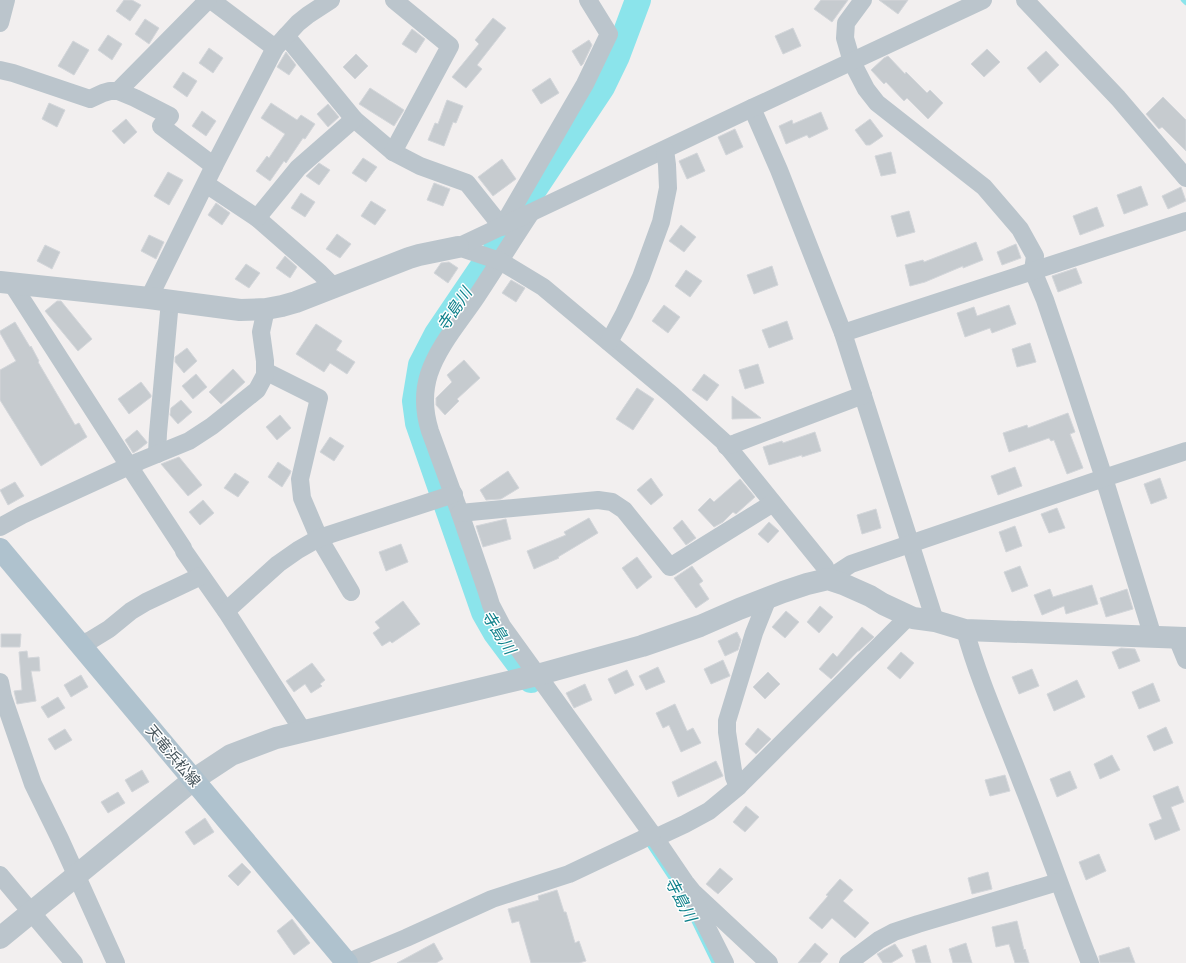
<svg xmlns="http://www.w3.org/2000/svg" width="1186" height="963" viewBox="0 0 1186 963" font-family="Signika,'Noto Sans JP',sans-serif">
<rect width="100%" height="100%" fill="#f2efef"/>
<g fill="none" stroke-linecap="round" stroke-linejoin="round">
<!-- stream -->
<g stroke="#8be4eb" stroke-width="4.5">
<path d="M1183,0L1186,3"/>
<path d="M647,842L678,889L714,963"/>
</g>
<!-- river -->
<g stroke="#8be4eb" stroke-width="26">
<path d="M521,209L602,87L617,56L638,0"/>
<path d="M496,248L507,231"/>
<path d="M481,269L437,334L421,365L415,401L418,423L484,612L496,633L531,680"/>
</g>
</g>
<!-- building -->
<g fill="#c6cbcf" stroke="#d3d6da">
<path d="M124,0H132L141,5L130,21L116,11Z"/>
<path d="M821,0H848L832,22L814,9Z"/>
<path d="M879,0H908L898,14Z"/>
<path d="M493,18L506,28L477,65L482,69L466,88L452,77L479,44L475,40Z"/>
<path d="M145,19L159,28L149,44L135,34Z"/>
<path d="M793,28L801,46L783,54L775,36Z"/>
<path d="M412,29L425,39L416,53L402,44Z"/>
<path d="M108,35L122,44L112,60L98,50Z"/>
<path d="M589,40L592,45L583,64L581,66L572,51Z"/>
<path d="M73,41L89,50L74,75L58,66Z"/>
<path d="M209,48L223,58L213,73L199,63Z"/>
<path d="M987,49L1000,62L984,77L971,64Z"/>
<path d="M1046,51L1059,65L1040,83L1027,68Z"/>
<path d="M286,52L296,65L289,75L277,67Z"/>
<path d="M356,54L368,66L355,79L343,67Z"/>
<path d="M888,56L905,74L906,72L927,93L930,90L943,103L928,119L907,98L904,101L886,82L884,84L871,70L884,58Z"/>
<path d="M183,72L197,81L187,97L173,87Z"/>
<path d="M550,78L559,93L541,104L532,90Z"/>
<path d="M370,88L404,110L394,126L359,104Z"/>
<path d="M1163,97L1186,120V151L1162,127L1159,129L1146,114Z"/>
<path d="M447,100L463,106L456,123L453,122L444,146L428,140L435,123L438,124Z"/>
<path d="M49,103L65,110L57,127L42,119Z"/>
<path d="M271,103L297,120L301,115L315,124L305,139L303,138L286,163L284,161L270,181L256,171L267,156L269,158L285,134L261,118Z"/>
<path d="M328,104L339,117L328,127L317,114Z"/>
<path d="M202,111L216,121L206,136L192,126Z"/>
<path d="M821,112L828,129L809,138L807,135L786,144L779,126L792,120L793,124Z"/>
<path d="M126,119L137,132L124,144L112,131Z"/>
<path d="M870,119L883,136L870,145H866L855,130Z"/>
<path d="M735,129L743,147L726,155L718,137Z"/>
<path d="M891,152L896,173L881,176L875,156Z"/>
<path d="M697,153L705,171L687,179L679,161Z"/>
<path d="M363,158L377,167L366,182L352,173Z"/>
<path d="M502,159L516,179L493,196L478,177Z"/>
<path d="M319,163L330,170L319,185L306,176Z"/>
<path d="M168,172L183,180L169,205L154,196Z"/>
<path d="M434,183L450,189L443,206L427,200Z"/>
<path d="M1141,186L1148,205L1124,214L1117,195Z"/>
<path d="M1181,187L1186,201L1168,209L1162,196Z"/>
<path d="M301,193L315,202L305,217L291,208Z"/>
<path d="M371,201L386,210L375,225L361,216Z"/>
<path d="M216,203L230,213L222,225L208,215Z"/>
<path d="M1097,207L1104,226L1080,235L1073,216Z"/>
<path d="M909,211L915,232L897,237L891,216Z"/>
<path d="M681,225L696,237L684,252L669,241Z"/>
<path d="M337,234L351,244L340,258L326,249Z"/>
<path d="M149,235L164,242L156,259L141,251Z"/>
<path d="M976,242L983,260L963,268V266L925,282L910,286L905,265L923,260L924,262Z"/>
<path d="M1016,244L1021,258L1002,265L997,252Z"/>
<path d="M45,245L60,252L52,269L37,261Z"/>
<path d="M285,256L297,267L290,278L276,268Z"/>
<path d="M449,262L458,268L448,283L434,273L441,263Z"/>
<path d="M246,264L260,273L249,288L235,279Z"/>
<path d="M772,266L778,285L754,294L747,275Z"/>
<path d="M1076,268L1082,283L1058,292L1052,276Z"/>
<path d="M686,270L702,281L690,297L675,286Z"/>
<path d="M511,280L525,288L516,302L502,293Z"/>
<path d="M57,301H61L92,339L78,351L45,311Z"/>
<path d="M664,305L680,317L668,333L652,321Z"/>
<path d="M1009,305L1016,324L992,333L990,328L965,337L957,313L974,307L977,316Z"/>
<path d="M787,321L793,339L769,348L762,330Z"/>
<path d="M15,322L30,347L31,346L39,361L38,362L75,425L79,423L87,437L41,466L0,400V370L16,361L0,333V331Z"/>
<path d="M316,324L342,341L336,350L355,362L347,374L330,363L324,372L296,354Z"/>
<path d="M1030,343L1036,362L1017,367L1012,349Z"/>
<path d="M187,348L197,361L184,373L175,362V357Z"/>
<path d="M464,360L480,378L457,399L459,401L445,415L436,405V398L452,382L447,375Z"/>
<path d="M758,364L764,383L745,389L739,370Z"/>
<path d="M233,369L245,382L221,404L209,392Z"/>
<path d="M196,374L207,387L193,399L182,386Z"/>
<path d="M704,374L719,385L707,401L692,390Z"/>
<path d="M141,382L151,395V397L129,414L118,399Z"/>
<path d="M637,388L654,399L633,430L616,419Z"/>
<path d="M732,396L761,418L732,419Z"/>
<path d="M181,400L192,412L178,424L170,415L171,408Z"/>
<path d="M1068,413L1075,432L1070,434L1083,468L1067,474L1054,440L1051,441L1049,438L1009,452L1003,433L1027,425L1028,428Z"/>
<path d="M280,415L291,428L277,440L266,427Z"/>
<path d="M137,430L147,442V443L138,450L133,453L125,440Z"/>
<path d="M815,432L821,451L802,457V455L769,465L763,447L782,441L783,443Z"/>
<path d="M330,437L344,446L334,461L320,452Z"/>
<path d="M179,457L202,485L188,496L161,464Z"/>
<path d="M278,462L291,471L290,474L282,487L268,477Z"/>
<path d="M1015,467L1022,486L998,495L991,476Z"/>
<path d="M508,471L519,488L501,499L486,500L480,490Z"/>
<path d="M235,473L249,482L238,497L224,488Z"/>
<path d="M651,478L663,495L651,505L637,490Z"/>
<path d="M1160,478L1167,498L1151,504L1144,484Z"/>
<path d="M740,479L755,497L736,514L733,512L723,522L714,527L698,510L710,498L714,502Z"/>
<path d="M15,482L24,496L8,505L0,490Z"/>
<path d="M203,500L214,513L200,525L189,512Z"/>
<path d="M1057,508L1065,528L1049,533L1041,514Z"/>
<path d="M876,509L881,528L862,534L857,515Z"/>
<path d="M589,518L598,533L558,557L559,558L534,569L527,551L566,535L564,532Z"/>
<path d="M506,519L511,539L483,547L476,526Z"/>
<path d="M682,520L696,538L686,545L673,528Z"/>
<path d="M769,522L779,531L768,543L758,534Z"/>
<path d="M1015,526L1022,546L1006,552L999,532Z"/>
<path d="M401,544L408,562L386,571L379,552Z"/>
<path d="M637,557L652,577L637,589L622,568Z"/>
<path d="M692,566L703,581L699,584L709,599L696,608L674,578Z"/>
<path d="M1020,566L1028,586L1012,592L1004,572Z"/>
<path d="M1092,585L1098,604L1066,614L1064,606L1042,615L1034,595L1050,589L1053,597Z"/>
<path d="M1127,589L1133,609L1106,617L1100,598Z"/>
<path d="M403,601L420,624L392,643L390,641L382,646L373,633L380,628L375,622Z"/>
<path d="M820,606L833,617L819,633L807,622Z"/>
<path d="M786,611L799,622L785,638L772,627Z"/>
<path d="M862,627L874,637L859,651H858L831,679L819,669L833,653L837,657Z"/>
<path d="M737,632L741,640L738,650L725,656L718,641Z"/>
<path d="M1,634H21L20,647H1Z"/>
<path d="M1121,648L1135,649L1140,661L1119,669L1112,652Z"/>
<path d="M27,651L28,658L39,657L40,671H31L36,701L17,704L14,691L22,690L19,652Z"/>
<path d="M901,652L914,663L900,679L887,668Z"/>
<path d="M723,660L730,676L711,684L704,669Z"/>
<path d="M312,663L325,680L320,684L322,686L311,693L305,684L294,692L286,681Z"/>
<path d="M658,667L665,682L646,690L639,676Z"/>
<path d="M1032,669L1039,686L1019,694L1012,677Z"/>
<path d="M627,670L634,685L615,694L608,679Z"/>
<path d="M768,672L780,684L765,699L753,687Z"/>
<path d="M81,675L88,687L71,697L64,685Z"/>
<path d="M1077,680L1085,697L1054,711L1047,694Z"/>
<path d="M1153,683L1160,701L1139,709L1132,692Z"/>
<path d="M585,684L592,700L574,708L566,693Z"/>
<path d="M58,697L65,708L48,718L41,707Z"/>
<path d="M675,704L687,731L693,728L701,743L681,752L669,725L663,728L656,713Z"/>
<path d="M1166,727L1173,743L1154,751L1147,736Z"/>
<path d="M758,728L771,739L756,754L745,744Z"/>
<path d="M65,729L72,740L55,750L48,739Z"/>
<path d="M1112,755L1120,770L1100,779L1094,764Z"/>
<path d="M716,761L723,776L678,797L672,782Z"/>
<path d="M142,770L149,782L132,792L125,780Z"/>
<path d="M1070,771L1077,788L1057,797L1050,779Z"/>
<path d="M1005,775L1010,791L990,796L985,780Z"/>
<path d="M1178,786L1184,802L1171,807L1180,830L1155,840L1149,824L1162,819L1153,796Z"/>
<path d="M118,792L125,803L108,813L101,802Z"/>
<path d="M746,806L759,817L745,832L733,822Z"/>
<path d="M205,818L214,832L194,845L185,832Z"/>
<path d="M1099,854L1106,871L1086,880L1079,862Z"/>
<path d="M242,863L251,872L238,886L228,876Z"/>
<path d="M720,868L733,879L718,894L706,884Z"/>
<path d="M988,872L992,889L972,894L968,878Z"/>
<path d="M840,879L853,890L843,901L869,923L855,938L832,918L822,929L809,918L828,896L826,895Z"/>
<path d="M557,890L564,912H566L575,943L579,941L586,961L579,963H531L519,921L512,923L508,909L539,900L538,896Z"/>
<path d="M292,919L310,943L294,955L277,931Z"/>
<path d="M1017,921L1024,950L1025,949L1029,963H1015L1009,944L996,947L992,927Z"/>
<path d="M434,943L443,959L436,963H397Z"/>
<path d="M815,943L828,954L820,963H798Z"/>
<path d="M966,943L972,963H953L949,949Z"/>
<path d="M895,944L903,956L891,963H883L877,954Z"/>
<path d="M926,945L931,963H916L912,950Z"/>
<path d="M1129,947L1135,963H1100L1099,956Z"/>
</g>
<g fill="none" stroke-linecap="round" stroke-linejoin="round">
<!-- minor -->
<g stroke="#bbc5cc" stroke-width="18">
<path d="M211,0L275,48"/>
<path d="M863,0L846,23L845,38L852,62L866,89L877,103L984,187L1020,229L1035,256L1033,271L1045,300L1066,362L1104,478L1153,637"/>
<path d="M1025,0L1118,98L1186,178"/>
<path d="M0,23L6,0"/>
<path d="M286,36L354,119L393,152L420,166L467,183L502,227L585,84L609,34L588,0"/>
<path d="M0,70L13,73L90,99L103,93L110,91H118L135,98L170,116L161,126L214,166"/>
<path d="M118,91L208,0"/>
<path d="M752,108L779,170L843,333L935,621"/>
<path d="M393,152L450,46L394,0"/>
<path d="M206,184L257,218L320,273L334,287"/>
<path d="M530,214C512,241 495,269 477,296C461,320 438,346 429,374C423,393 424,412 430,431L460,513L487,592L491,605L502,626L655,838L685,882L693,892L769,963"/>
<path d="M257,218L298,168L354,119"/>
<path d="M458,247L500,261L543,287L672,395L723,441L825,567L828,579L851,564L1104,478L1186,451"/>
<path d="M458,247L752,108L983,0"/>
<path d="M12,284L129,466L183,548L184,551L226,611L303,731"/>
<path d="M149,298L214,166L275,48L298,23L308,15L331,0"/>
<path d="M843,333L1186,221"/>
<path d="M609,342L624,314L641,277L661,222L668,188L667,165L665,150"/>
<path d="M265,371L319,398L300,479L302,498L319,538L351,592"/>
<path d="M726,446L736,443L863,395"/>
<path d="M157,454L158,433L170,301"/>
<path d="M460,513L598,500L612,502L624,510L670,567L773,503"/>
<path d="M0,527L22,515L140,461L189,441L212,426L257,390L265,375V361L261,332L266,309"/>
<path d="M226,611L278,564L298,550L319,538L454,494"/>
<path d="M965,630C979,681 1002,731 1021,781C1045,841 1066,903 1090,963"/>
<path d="M1177,638L1186,660"/>
<path d="M80,645L91,640L109,629L131,611L146,602L201,576"/>
<path d="M0,682L3,697L33,784L60,839L116,963"/>
<path d="M738,787L909,616"/>
<path d="M655,838L685,824L709,811L738,787L734,777L727,732V721L754,633L768,598"/>
<path d="M0,875L74,963"/>
<path d="M690,894L725,963"/>
<path d="M346,963L406,938L492,899L569,874L641,840L652,834"/>
<path d="M848,963L879,940L894,932L918,924L1058,882"/>
</g>
<!-- tertiary -->
<g stroke="#bbc5cc" stroke-width="22">
<path d="M0,282L149,298L240,310L266,309L282,306L296,302L409,258L419,255L458,247"/>
<path d="M0,938L193,780L231,755L276,738L537,675L642,646L700,626L739,609L783,592L807,584L828,579L843,584L870,596L883,604L913,618L935,621L965,630L1186,638"/>
</g>
<!-- primary -->
<path stroke="#afc2ce" stroke-width="22" d="M0,549L347,963"/>
</g>
<g text-anchor="middle" stroke-width="3" stroke-linejoin="round" paint-order="stroke">
<!-- street labels -->
<g font-size="15" fill="#47555c" stroke="#fff">
<text transform="translate(173 756) rotate(50)" y="5">天竜浜松線</text>
</g>
<!-- water labels -->
<g font-size="16" font-style="italic" fill="#0e818b" stroke="#fff">
<text transform="translate(454 309) rotate(-56)" y="6">寺島川</text>
<text transform="translate(499 632) rotate(58)" y="6">寺島川</text>
<text transform="translate(681 899) rotate(62)" y="6">寺島川</text>
</g>
</g>
</svg>
